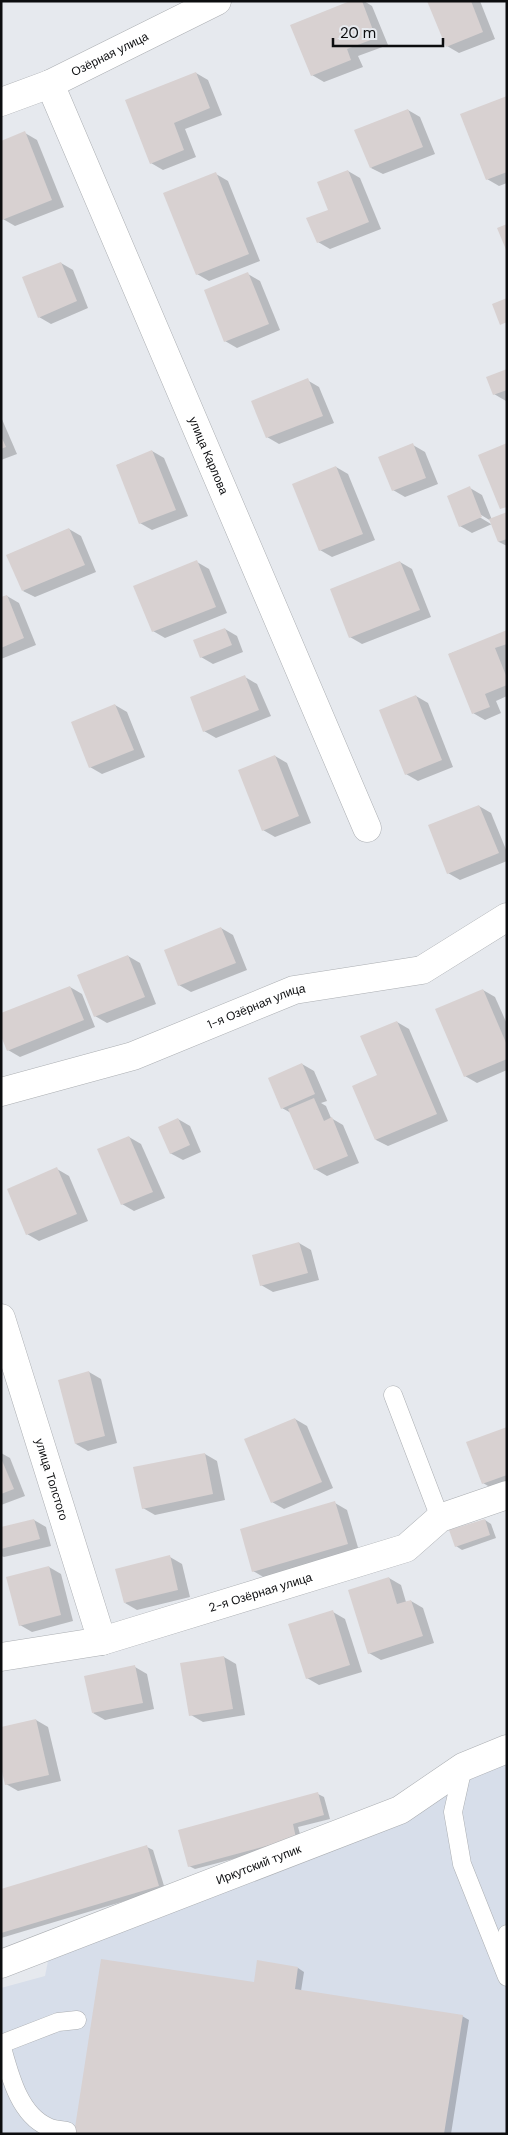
<svg xmlns="http://www.w3.org/2000/svg" width="508" height="2135" viewBox="0 0 508 2135" font-family="'DM Sans',sans-serif">
<rect width="100%" height="100%" fill="#e6e9ee"/>
<!-- built -->
<path fill="#d7deea" d="M507,1760V2134H1V1988L45,1976L49,1956Z"/>
<!-- shadow -->
<g fill="#0003" fill-rule="evenodd">
<path d="M354,1H364L372,6L388,45L358,56L363,67L324,82L312,75Z"/>
<path d="M429,1H480L495,39L459,53L447,46Z"/>
<path d="M196,73L208,80L222,115L185,129L196,157L163,170L151,163Z"/>
<path d="M507,97V183L499,186L487,179Z"/>
<path d="M408,110L420,117L435,154L383,174L371,168Z"/>
<path d="M25,133L37,140L64,207L15,226L3,219L1,214V142Z"/>
<path d="M348,171L360,178L381,229L330,249L318,242Z"/>
<path d="M216,174L228,181L260,261L209,281L197,274Z"/>
<path d="M61,263L73,270L88,308L51,324L39,317Z"/>
<path d="M248,274L260,281L280,330L237,348L225,341Z"/>
<path d="M507,370V401H506L494,394Z"/>
<path d="M307,380L319,387L334,423L279,444L267,437Z"/>
<path d="M1,417L17,454L1,460Z"/>
<path d="M413,445L425,452L438,484L405,497L393,490Z"/>
<path d="M152,451L164,458L188,516L152,530L140,523L117,465Z"/>
<path d="M336,467L348,474L375,540L332,557L320,550Z"/>
<path d="M470,488L482,495L492,520L507,514V546L499,542L492,524L472,533L460,526ZM478,513L491,521V524L476,515Z"/>
<path d="M69,529L81,536L96,572L35,597L23,591Z"/>
<path d="M197,562L209,569L227,613L165,638L153,631Z"/>
<path d="M400,562L412,569L431,617L362,644L350,637Z"/>
<path d="M7,596L19,603L36,645L1,659V599Z"/>
<path d="M225,629L237,636L243,652L213,664L201,657Z"/>
<path d="M507,632V696L496,701L501,713L485,720L473,713L449,654Z"/>
<path d="M245,677L257,684L271,716L216,738L204,731Z"/>
<path d="M416,696L428,703L453,767L418,781L406,774Z"/>
<path d="M115,705L127,712L145,757L102,774L90,767Z"/>
<path d="M275,756L287,763L311,823L275,837L263,830Z"/>
<path d="M479,806L491,813L507,852V861L460,880L448,873Z"/>
<path d="M221,928L233,935L247,970L191,992L179,985Z"/>
<path d="M128,956L140,963L156,1004L107,1023L95,1016Z"/>
<path d="M70,987L82,994L95,1027L20,1057L8,1050Z"/>
<path d="M483,990L495,997L507,1024V1070L477,1083L465,1076Z"/>
<path d="M397,1022L409,1029L448,1121L388,1146L376,1140L379,1076Z"/>
<path d="M302,1064L314,1071L327,1101L321,1103L326,1106L331,1118L343,1125L359,1163L327,1176L315,1169L291,1113L282,1108Z"/>
<path d="M178,1119L190,1126L201,1152L183,1160L170,1153Z"/>
<path d="M129,1137L141,1144L165,1198L134,1211L122,1204Z"/>
<path d="M57,1169L69,1176L88,1221L39,1241L27,1234Z"/>
<path d="M299,1243L311,1250L319,1280L273,1292L261,1285Z"/>
<path d="M89,1372L101,1379L117,1443L88,1451L76,1444Z"/>
<path d="M295,1419L307,1426L333,1488L284,1509L272,1502Z"/>
<path d="M507,1428V1486L495,1490L483,1483Z"/>
<path d="M1,1453L10,1458L25,1496L1,1505Z"/>
<path d="M205,1454L217,1461L225,1500L155,1515L143,1508Z"/>
<path d="M335,1503L347,1510L359,1551L265,1578L253,1571Z"/>
<path d="M34,1520L46,1527L51,1546L4,1557L1,1556V1528Z"/>
<path d="M485,1520L491,1524L496,1538L462,1550L456,1546Z"/>
<path d="M170,1557L182,1564L190,1597L137,1610L125,1603Z"/>
<path d="M49,1567L61,1574L73,1621L32,1632L20,1625Z"/>
<path d="M389,1578L401,1585L406,1602L411,1601L423,1608L434,1643L381,1660L369,1653Z"/>
<path d="M333,1612L345,1619L362,1672L319,1685L307,1678Z"/>
<path d="M224,1657L236,1664L245,1715L203,1722L191,1715Z"/>
<path d="M135,1667L147,1674L154,1709L105,1720L93,1713Z"/>
<path d="M36,1720L48,1727L61,1781L18,1791L6,1784Z"/>
<path d="M318,1794L324,1797L330,1819L298,1827L302,1841L195,1869L189,1866Z"/>
<path d="M147,1847L153,1850L165,1889L1,1938V1890Z"/>
<path d="M298,1968L304,1972L301,1991L462,2016L469,2020L451,2134H76L255,1984Z"/>
</g>
<!-- building -->
<g fill="#d8d1d1">
<path d="M350,1H362L376,38L347,49L351,60L311,76L290,25Z"/>
<path d="M427,1H471L483,32L446,47Z"/>
<path d="M196,72L210,108L174,123L184,150L150,164L125,100Z"/>
<path d="M507,96V172L486,180L460,114Z"/>
<path d="M408,109L423,147L370,168L354,130Z"/>
<path d="M25,131L52,200L2,220L1,141Z"/>
<path d="M348,170L369,222L317,243L306,218L328,210L317,182Z"/>
<path d="M216,172L249,254L196,275L163,193Z"/>
<path d="M507,224V252L497,228Z"/>
<path d="M61,262L77,301L38,318L22,277Z"/>
<path d="M248,272L269,324L224,342L204,290Z"/>
<path d="M507,298V322L500,325L492,304Z"/>
<path d="M507,369V390L493,395L486,377Z"/>
<path d="M308,378L323,416L266,438L251,401Z"/>
<path d="M1,436L6,447L1,449Z"/>
<path d="M413,443L426,478L392,491L378,457Z"/>
<path d="M507,443V507L500,509L478,455Z"/>
<path d="M152,450L176,510L139,524L116,465Z"/>
<path d="M336,466L363,534L319,551L292,484Z"/>
<path d="M470,486L482,517L459,527L447,496Z"/>
<path d="M507,512V539L498,542L489,519Z"/>
<path d="M69,528L85,565L22,591L6,555Z"/>
<path d="M197,560L216,607L152,632L133,586Z"/>
<path d="M400,561L420,610L349,638L330,589Z"/>
<path d="M7,595L24,638L1,648V597Z"/>
<path d="M225,628L232,645L200,658L193,640Z"/>
<path d="M507,630V644L495,648L507,678V685L485,694L490,707L472,714L448,654Z"/>
<path d="M245,675L259,710L203,732L190,697Z"/>
<path d="M416,695L442,760L405,775L379,710Z"/>
<path d="M115,704L134,750L89,768L71,722Z"/>
<path d="M275,755L299,816L262,831L238,770Z"/>
<path d="M479,805L499,853L447,874L428,825Z"/>
<path d="M221,927L236,963L178,986L164,950Z"/>
<path d="M128,955L145,997L94,1017L77,975Z"/>
<path d="M70,986L84,1020L7,1051L1,1036V1013Z"/>
<path d="M483,989L507,1045V1059L464,1077L435,1009Z"/>
<path d="M397,1021L437,1114L375,1140L352,1086L377,1075L360,1036Z"/>
<path d="M302,1063L315,1094L281,1109L268,1078Z"/>
<path d="M314,1098L324,1121L332,1117L348,1156L314,1170L288,1109Z"/>
<path d="M178,1118L190,1145L170,1154L158,1127Z"/>
<path d="M129,1136L153,1192L121,1205L97,1149Z"/>
<path d="M57,1167L77,1214L26,1235L7,1189Z"/>
<path d="M299,1242L308,1273L260,1286L252,1255Z"/>
<path d="M89,1371L105,1436L75,1444L58,1380Z"/>
<path d="M295,1418L322,1482L271,1503L244,1439Z"/>
<path d="M507,1427V1475L482,1484L466,1442Z"/>
<path d="M205,1453L213,1494L142,1509L133,1467Z"/>
<path d="M1,1458L14,1489L1,1494Z"/>
<path d="M335,1501L348,1544L252,1572L240,1529Z"/>
<path d="M34,1519L40,1539L1,1549V1527Z"/>
<path d="M485,1519L490,1535L455,1547L449,1530Z"/>
<path d="M170,1555L178,1590L124,1603L115,1569Z"/>
<path d="M49,1566L61,1615L19,1626L6,1577Z"/>
<path d="M389,1577L397,1604L411,1600L423,1636L368,1654L348,1590Z"/>
<path d="M333,1610L350,1665L306,1679L288,1624Z"/>
<path d="M224,1656L233,1709L189,1716L180,1663Z"/>
<path d="M135,1665L143,1703L92,1713L84,1676Z"/>
<path d="M36,1719L49,1775L5,1785L1,1767V1727Z"/>
<path d="M318,1792L324,1815L293,1824L296,1838L188,1867L178,1830Z"/>
<path d="M147,1845L159,1886L1,1933V1889Z"/>
<path d="M101,1959L254,1982L257,1960L298,1967L295,1989L463,2015L444,2134H74Z"/>
</g>
<g fill="none" stroke-linecap="round" stroke-linejoin="round">
<defs>
<g id="service">
<path d="M393,1395L440,1518"/>
<path d="M463,1767L453,1812L462,1864L507,1977"/>
<path d="M503,1964L507,1934"/>
<path d="M1,2044C9,2072 18,2114 48,2127C53,2130 62,2130 67,2131"/>
<path d="M1,2044L58,2022L77,2020"/>
</g>
<g id="minor">
<path id="s1" d="M50,84L367,828"/>
<path id="s2" d="M1,102L50,84L217,1"/>
<path id="s3" d="M1,1092L133,1056L294,990L422,970L507,917"/>
<path id="s4" d="M1,1318L102,1641"/>
<path id="s5" d="M1,1657L102,1641L406,1548L440,1518L507,1495"/>
<path id="s6" d="M1,1964L400,1810L463,1767L507,1749"/>
</g>
</defs>
<!-- service casing -->
<use href="#service" stroke="#abaeb2" stroke-width="19"/>
<!-- minor casing -->
<use href="#minor" stroke="#abaeb2" stroke-width="29"/>
<!-- service -->
<use href="#service" stroke="#fff" stroke-width="18"/>
<!-- minor -->
<use href="#minor" stroke="#fff" stroke-width="28"/>
</g>
<g text-anchor="middle" stroke-width="5" stroke-linejoin="round" paint-order="stroke">
<!-- street labels -->
<g font-size="12" fill="#0c0d0f" stroke="#e6e9ee">
<text dy="4" stroke="none"><textPath href="#s2" startOffset="119">Озёрная улица</textPath></text>
<text dy="4" stroke="none"><textPath href="#s1" startOffset="404">улица Карлова</textPath></text>
<text dy="4" stroke="none"><textPath href="#s3" startOffset="270">1-я Озёрная улица</textPath></text>
<text dy="4" stroke="none"><textPath href="#s4" startOffset="169">улица Толстого</textPath></text>
<text dy="4" stroke="none"><textPath href="#s5" startOffset="268">2-я Озёрная улица</textPath></text>
<text dy="4" stroke="none"><textPath href="#s6" startOffset="276">Иркутский тупик</textPath></text>
</g>
</g>
<!-- border -->
<rect width="508" height="2135" fill="none" stroke="#0c0d0f" stroke-width="5"/>
<!-- scale -->
<path d="M333 38v8h110v-8" fill="none" stroke="#0c0d0f" stroke-width="2.5"/>
<text x="340" y="38" font-size="15" fill="#0c0d0f" stroke="#e6e9ee" stroke-width="4" paint-order="stroke">20 m</text>
</svg>
